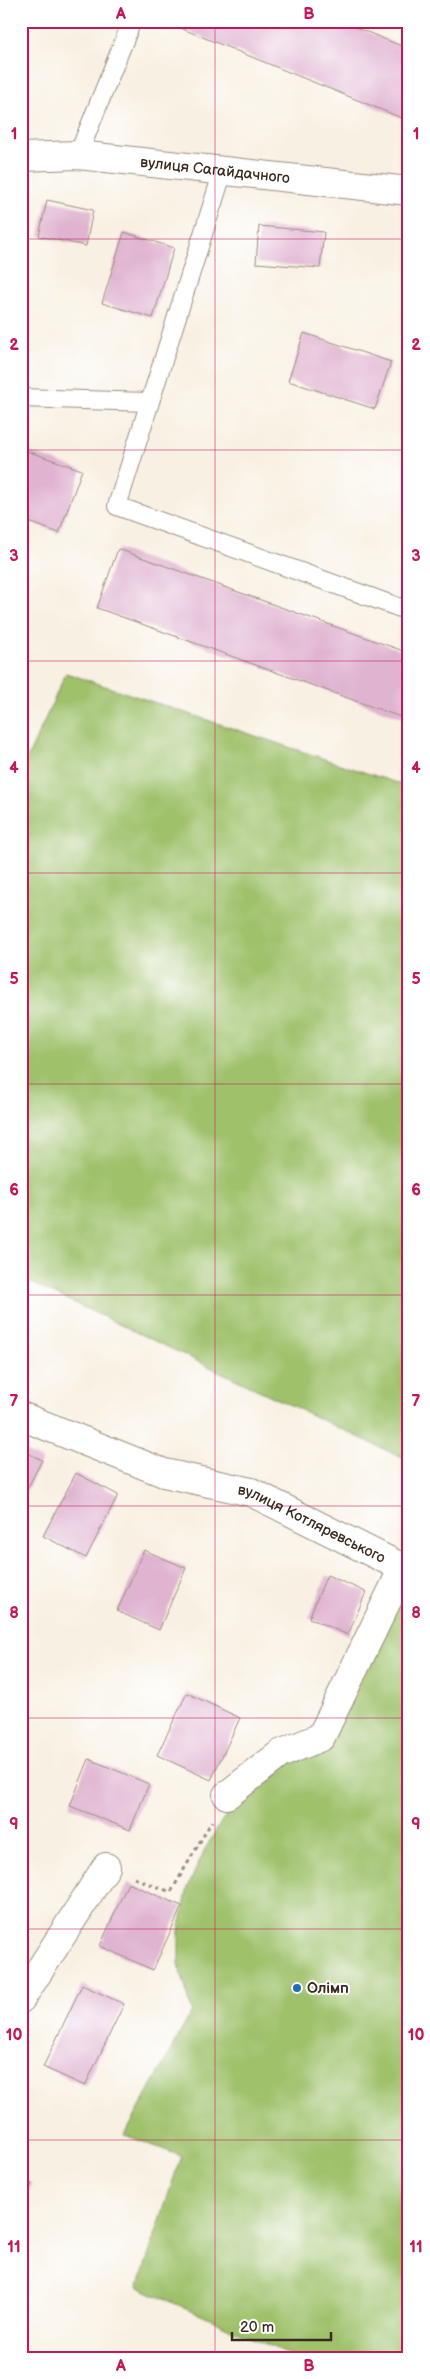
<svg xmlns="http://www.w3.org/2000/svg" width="430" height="2379" viewBox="0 0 430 2379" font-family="'Balsamiq Sans',sans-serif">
<rect width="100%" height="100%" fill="#fff"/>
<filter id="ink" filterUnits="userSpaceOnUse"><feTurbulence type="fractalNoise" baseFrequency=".02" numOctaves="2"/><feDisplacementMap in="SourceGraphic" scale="10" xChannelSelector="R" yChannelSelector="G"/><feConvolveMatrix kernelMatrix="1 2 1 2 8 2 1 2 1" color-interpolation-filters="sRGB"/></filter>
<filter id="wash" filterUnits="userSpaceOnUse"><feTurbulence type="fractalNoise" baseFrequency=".0096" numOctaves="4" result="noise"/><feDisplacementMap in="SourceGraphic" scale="20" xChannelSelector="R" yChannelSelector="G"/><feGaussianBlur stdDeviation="1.12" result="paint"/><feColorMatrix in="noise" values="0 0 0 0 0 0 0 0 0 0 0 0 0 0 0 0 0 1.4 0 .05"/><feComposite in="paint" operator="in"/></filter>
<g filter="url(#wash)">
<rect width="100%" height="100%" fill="#f8f0e2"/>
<!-- green -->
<g fill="#9fc16a" stroke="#6d7644">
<path d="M66,673L409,787V1461L21,1278V772Z"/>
<path d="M409,1582V2358H297L138,2287L181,2156L125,2135L192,2011L179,1965V1931L188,1887L204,1851L223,1819L265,1778L309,1752Z"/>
</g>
<g id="blocks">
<!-- building -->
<g fill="#e0b4d0">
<path d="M169,21H340L409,49V121L168,23Z"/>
<path d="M47,200L93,210L86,246L39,236Z"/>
<path d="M259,226L324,232L320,268L256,263Z"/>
<path d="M124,232L174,248L153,318L102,303Z"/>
<path d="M304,333L391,362L375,409L288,381Z"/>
<path d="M21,449L82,470L59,533L21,519Z"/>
<path d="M118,549L409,653V720L97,608Z"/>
<path d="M21,1450L42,1460L21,1501Z"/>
<path d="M76,1473L118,1495L86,1558L43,1536Z"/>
<path d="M144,1550L186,1568L159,1630L117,1611Z"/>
<path d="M327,1575L366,1592L348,1635L309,1618Z"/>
<path d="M187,1693L240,1718L211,1780L157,1755Z"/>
<path d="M89,1759L149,1784L130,1830L70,1806Z"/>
<path d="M128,1883L182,1906L153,1970L100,1946Z"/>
<path d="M82,1985L124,2004L85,2086L43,2067Z"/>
<path d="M21,2178L32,2184L21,2206Z"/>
</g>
</g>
</g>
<g filter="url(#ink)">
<use href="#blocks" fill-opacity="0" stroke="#9a8d80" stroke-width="1"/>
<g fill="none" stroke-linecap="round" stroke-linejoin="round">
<defs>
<g id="service">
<path d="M78,155L132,21"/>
<path d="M223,171L117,506L409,611"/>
<path d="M21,398L148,402"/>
</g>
<g id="minor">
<path id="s1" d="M21,157L78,155L409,191"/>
<path id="s2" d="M21,1416L164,1473L251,1492L403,1568L321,1737L280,1754L227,1795"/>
<path d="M21,1999L106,1867"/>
</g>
</defs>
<!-- service casing -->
<use href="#service" stroke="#9a8d80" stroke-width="20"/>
<!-- minor casing -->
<use href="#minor" stroke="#9a8d80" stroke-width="30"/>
<!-- path -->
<path stroke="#9a8d80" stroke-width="3" stroke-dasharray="4 4" stroke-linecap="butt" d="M134,1878L171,1892L212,1821"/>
<!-- service -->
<use href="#service" stroke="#fff" stroke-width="18"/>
<!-- minor -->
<use href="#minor" stroke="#fff" stroke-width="28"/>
</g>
</g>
<!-- grid -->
<path fill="none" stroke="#c2185b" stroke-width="1" stroke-opacity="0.55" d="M215,21V2358M21,239H409M21,450H409M21,661H409M21,873H409M21,1084H409M21,1295H409M21,1506H409M21,1718H409M21,1929H409M21,2140H409"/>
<!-- markers -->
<circle fill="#1f6fb2" stroke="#fff" stroke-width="2" cx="297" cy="1988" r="5"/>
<g text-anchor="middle" stroke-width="4" stroke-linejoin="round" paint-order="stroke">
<!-- street labels -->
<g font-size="15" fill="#3b2a1e" stroke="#fff">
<text dy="5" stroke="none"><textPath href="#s1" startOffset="195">вулиця Сагайдачного</textPath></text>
<text dy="5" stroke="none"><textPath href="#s2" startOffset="311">вулиця Котляревського</textPath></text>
</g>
<!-- poi labels -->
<g font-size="15" font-weight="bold" fill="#3b2a1e" stroke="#fff" text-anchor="start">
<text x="307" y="1993">Олімп</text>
</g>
</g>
<!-- margin -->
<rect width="430" height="2379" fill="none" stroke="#fff" stroke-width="55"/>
<!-- scale -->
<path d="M232 2332v8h99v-8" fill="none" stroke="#3b2a1e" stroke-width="2.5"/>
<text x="240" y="2332" font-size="15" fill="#3b2a1e" stroke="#ffffff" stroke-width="4" paint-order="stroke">20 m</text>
<rect x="28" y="28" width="374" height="2324" fill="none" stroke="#c2185b" stroke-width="2"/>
<g font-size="16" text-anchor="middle" font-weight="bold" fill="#c2185b">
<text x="121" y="19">A</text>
<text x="309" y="19">B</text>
<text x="14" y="139">1</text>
<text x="416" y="139">1</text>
<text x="14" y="350">2</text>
<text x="416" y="350">2</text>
<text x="14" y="561">3</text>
<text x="416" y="561">3</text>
<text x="14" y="773">4</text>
<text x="416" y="773">4</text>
<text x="14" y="984">5</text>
<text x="416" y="984">5</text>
<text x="14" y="1195">6</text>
<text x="416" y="1195">6</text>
<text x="14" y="1406">7</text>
<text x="416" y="1406">7</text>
<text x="14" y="1618">8</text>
<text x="416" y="1618">8</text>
<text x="14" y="1829">9</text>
<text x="416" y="1829">9</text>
<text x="14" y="2040">10</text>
<text x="416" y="2040">10</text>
<text x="14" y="2252">11</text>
<text x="416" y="2252">11</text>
<text x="121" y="2371">A</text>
<text x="309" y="2371">B</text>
</g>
</svg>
